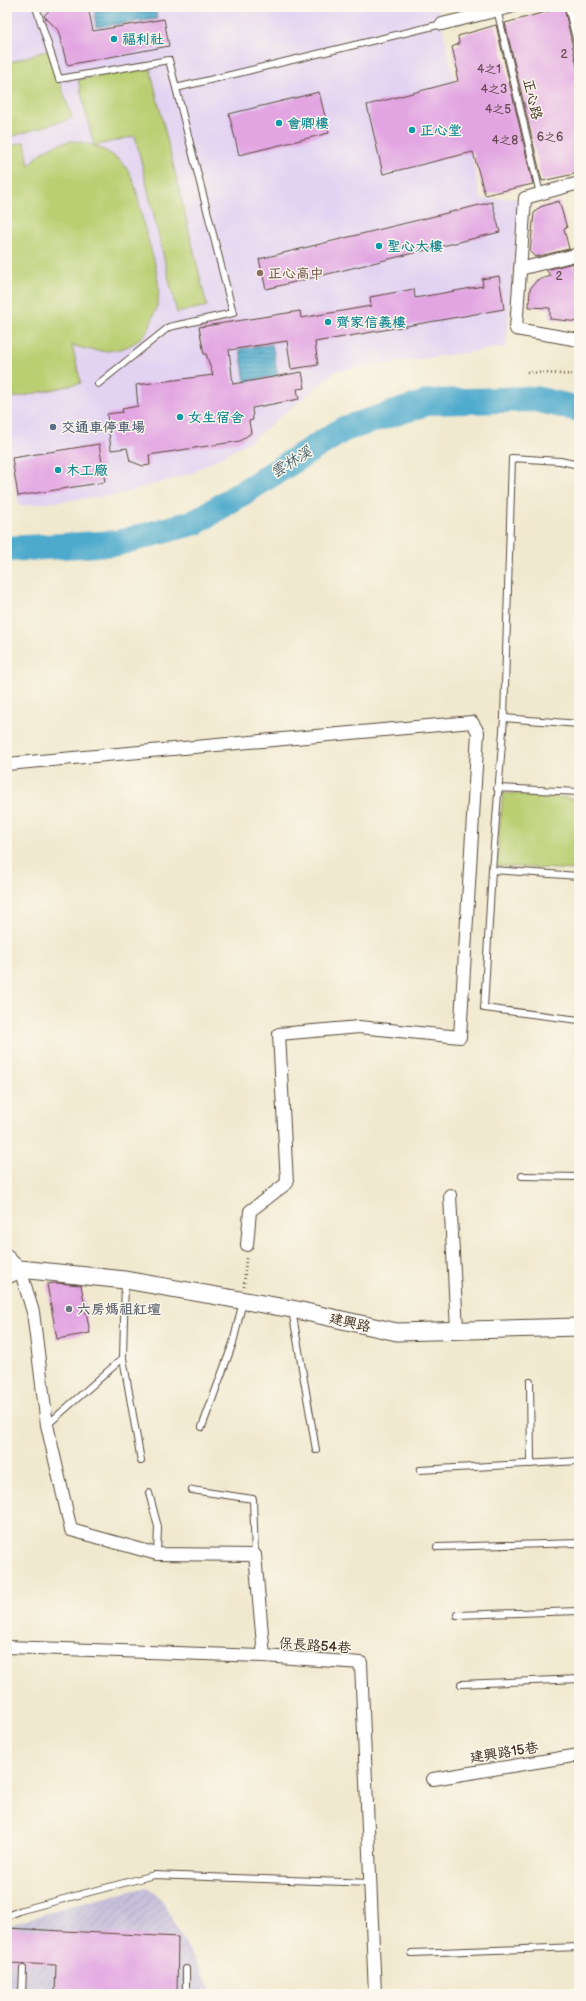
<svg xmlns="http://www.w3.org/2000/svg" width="586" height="2001" viewBox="0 0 586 2001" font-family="'Balsamiq Sans','LXGW WenKai TC',sans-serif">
<defs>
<pattern id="industrial-furrows" width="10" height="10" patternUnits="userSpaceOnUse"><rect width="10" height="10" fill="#c6c0da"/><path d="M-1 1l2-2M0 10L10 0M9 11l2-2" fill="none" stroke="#aba5bb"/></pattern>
<pattern id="water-rules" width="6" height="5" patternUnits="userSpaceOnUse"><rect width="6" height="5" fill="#4eaacc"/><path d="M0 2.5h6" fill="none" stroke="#428ba5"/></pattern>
</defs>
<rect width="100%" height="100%" fill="#fbf7ec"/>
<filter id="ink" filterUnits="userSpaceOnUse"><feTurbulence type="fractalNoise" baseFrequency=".025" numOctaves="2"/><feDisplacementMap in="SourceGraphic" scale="8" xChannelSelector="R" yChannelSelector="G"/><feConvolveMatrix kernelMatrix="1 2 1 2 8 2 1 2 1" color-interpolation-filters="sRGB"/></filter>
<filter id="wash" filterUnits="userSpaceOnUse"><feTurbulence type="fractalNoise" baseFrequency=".012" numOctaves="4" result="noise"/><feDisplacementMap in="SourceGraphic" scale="16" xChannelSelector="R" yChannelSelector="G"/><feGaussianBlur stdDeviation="0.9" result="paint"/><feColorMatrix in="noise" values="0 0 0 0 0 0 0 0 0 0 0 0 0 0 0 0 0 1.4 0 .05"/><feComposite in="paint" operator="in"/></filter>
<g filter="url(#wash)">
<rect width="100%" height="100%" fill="#f1e9cf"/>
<!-- built -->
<path fill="#e3d3f2" d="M7,7H438L481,199L519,198L506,347L336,371L253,439L190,474L117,495L19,506L7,447Z"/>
<!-- industrial -->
<path fill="url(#industrial-furrows)" d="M147,1887L161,1899L213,1994H7V1926L66,1907Z"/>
<!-- grass -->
<g fill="#bacf72" stroke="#7a7c48">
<path d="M49,50L72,118L7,138V63Z"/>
<path d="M149,64L207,306L177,313L135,136L94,146L78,80Z"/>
<path d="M71,141C89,142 113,151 125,166C137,181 139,206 144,226C149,244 156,263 158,282C160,293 158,306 153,317C151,324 147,333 141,338C122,355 94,353 72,345L81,383L14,398L7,367V147L25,142L29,166C42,150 50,145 71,141Z"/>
<path d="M503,793L579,799V870L496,866Z"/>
</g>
<!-- water -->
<g fill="url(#water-rules)" stroke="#446a75">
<path d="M94,7H155L157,19L96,27Z"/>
<path d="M272,344L278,377L245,382L240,349Z"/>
</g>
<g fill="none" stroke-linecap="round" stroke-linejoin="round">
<!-- river -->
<path stroke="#4eaacc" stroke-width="26" d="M7,549L118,543L196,522L344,429L430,402L535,399L579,409"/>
</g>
<g id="blocks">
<!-- building -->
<g fill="#e2a5e2">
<path d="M52,7H88L93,31L164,19L169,46L67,65L58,30L44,16Z"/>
<path d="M564,7L579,76V173L542,181L505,23Z"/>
<path d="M496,25L533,184L485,195L473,152L383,174L367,105L458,81L456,72H458L452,47L459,44L458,36Z"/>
<path d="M319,92L329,133L239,155L229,114Z"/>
<path d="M559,201L567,228L564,229L569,249L535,257L530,252L534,213L540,207Z"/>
<path d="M492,202L500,232L266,289L259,259Z"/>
<path d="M573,263L574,269L579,268V322L550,319V308L529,307L530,289L537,280L551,276L546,270Z"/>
<path d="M499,276L504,309L315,342L318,365L291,369L287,341L229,350L233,384L302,372L305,388L297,389L299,399L252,408L253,420L249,421L251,433L240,441L149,455L150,465L143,466L130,461L127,448L111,450L107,414L123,412L122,409L138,406L136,385L213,375L206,354H204L199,327L300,311L301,318L371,306L370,297L414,289L415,298L483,286L482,279Z"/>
<path d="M99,444L105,482L18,496L12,458Z"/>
<path d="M56,1283L81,1285L90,1333L57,1339L47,1284Z"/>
<path d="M7,1928L178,1937L177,1994H55L56,1965L7,1963Z"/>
</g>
</g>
</g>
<g filter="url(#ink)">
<use href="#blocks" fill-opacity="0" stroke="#564739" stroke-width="1"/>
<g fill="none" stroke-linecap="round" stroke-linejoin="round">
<defs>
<g id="lane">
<path d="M36,7L59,79L169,60L176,88"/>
<path d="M568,7L579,50"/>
<path d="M497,9L540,194"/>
<path d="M98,384L169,327L233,313L176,88L442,24"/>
<path d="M504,718L579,724"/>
<path d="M497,788L579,792"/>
<path d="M492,870L504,718L512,458L560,461L579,465"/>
<path d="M579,876L492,870L484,1008L579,1020"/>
<path d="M522,1176L579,1177"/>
<path d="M292,1310L316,1450"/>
<path d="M123,1358L141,1461"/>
<path d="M530,1382L531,1464"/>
<path d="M47,1425L123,1358L125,1281"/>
<path d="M202,1427L233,1343L243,1301"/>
<path d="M420,1470L579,1461"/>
<path d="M192,1490L253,1499L255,1555"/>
<path d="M149,1493L158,1527L157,1554"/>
<path d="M437,1547L579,1543"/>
<path d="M457,1615L579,1611"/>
<path d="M461,1684L579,1679"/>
<path d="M7,1916L22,1910L154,1875L371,1883"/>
<path d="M412,1953L579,1947"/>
<path d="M22,1994L23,1969"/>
<path d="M186,1994V1969"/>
</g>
<g id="street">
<path d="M442,24L511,7"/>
<path d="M579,183L525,198L516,329L579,340"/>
<path d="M520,269L579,254"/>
<path d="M7,764L472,722L478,732L460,1037L359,1027L279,1034L287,1183L250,1211L247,1245"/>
<path d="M450,1195L457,1330"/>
<path d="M7,1256L20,1269L33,1312L47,1425L71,1530L157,1554L255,1555L264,1656"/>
<path d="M7,1647L264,1656L361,1663L375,1994"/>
<path d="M433,1779L579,1755"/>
</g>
<path id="secondary" d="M7,1275L20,1269L125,1280L292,1309L397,1332L579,1327"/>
</defs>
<!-- lane casing -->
<use href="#lane" stroke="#564739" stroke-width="8"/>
<!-- street casing -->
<use href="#street" stroke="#564739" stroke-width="14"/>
<!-- secondary casing -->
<use href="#secondary" stroke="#564739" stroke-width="19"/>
<!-- path -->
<g stroke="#564739" stroke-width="2.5" stroke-dasharray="1 3" stroke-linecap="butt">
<path d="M527,372L579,375"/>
<path d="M244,1287L246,1258"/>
</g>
<!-- lane -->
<use href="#lane" stroke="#fff" stroke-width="6"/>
<!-- street -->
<use href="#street" stroke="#fff" stroke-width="12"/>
<!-- secondary -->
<use href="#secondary" stroke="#fff" stroke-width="17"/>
</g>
</g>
<!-- markers -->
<g fill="#0f9aa8" stroke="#fbf7ec" stroke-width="1.5">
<circle cx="114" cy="39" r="4"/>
<circle cx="279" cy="123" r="4"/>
<circle cx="412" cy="130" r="4"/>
<circle cx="379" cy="246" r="4"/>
<circle cx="328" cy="322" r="4"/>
<circle cx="180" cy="417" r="4"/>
<circle cx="58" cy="470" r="4"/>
</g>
<circle fill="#8d6e63" stroke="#fbf7ec" stroke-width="1.5" cx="260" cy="273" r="4"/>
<circle fill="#5c6f8a" stroke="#fbf7ec" stroke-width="1.5" cx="53" cy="427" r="4"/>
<circle fill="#6b7280" stroke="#fbf7ec" stroke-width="1.5" cx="69" cy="1309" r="4"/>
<g text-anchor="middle" stroke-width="3" stroke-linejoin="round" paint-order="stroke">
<!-- number labels -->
<g font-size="12" fill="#65494f">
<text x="564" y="58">2</text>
<text x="489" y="73">4之1</text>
<text x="494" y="93">4之3</text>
<text x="498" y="113">4之5</text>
<text x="550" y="141">6之6</text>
<text x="505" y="144">4之8</text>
<text x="559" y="280">2</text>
</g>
<!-- culture labels -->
<g font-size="14" font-weight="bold" fill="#0d838f" stroke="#fbf7ec" text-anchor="start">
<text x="122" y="44">福利社</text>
<text x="287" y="128">會卿樓</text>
<text x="420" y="135">正心堂</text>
<text x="387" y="251">聖心大樓</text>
<text x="336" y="327">齊家信義樓</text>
<text x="188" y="422">女生宿舍</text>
<text x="66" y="475">木工廠</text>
</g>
<!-- street labels -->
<g font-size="14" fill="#3b2a1e" stroke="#fbf7ec">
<text transform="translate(533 99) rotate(77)" y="5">正心路</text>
<text transform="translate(350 1322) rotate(13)" y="5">建興路</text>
<text transform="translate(315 1645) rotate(4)" y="5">保長路54巷</text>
<text transform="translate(504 1752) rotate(-9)" y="5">建興路15巷</text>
</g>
<!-- education labels -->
<g font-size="14" font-weight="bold" fill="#785e54" stroke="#fbf7ec" text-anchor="start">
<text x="268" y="278">正心高中</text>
</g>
<!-- service labels -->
<g font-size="14" font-weight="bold" fill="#4e5e75" stroke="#fbf7ec" text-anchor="start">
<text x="61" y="432">交通車停車場</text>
</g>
<!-- worship labels -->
<g font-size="14" font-weight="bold" fill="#5b616d" stroke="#fbf7ec" text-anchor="start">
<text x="77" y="1314">六房媽祖紅壇</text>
</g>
<!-- water labels -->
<g font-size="15" font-style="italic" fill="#435d64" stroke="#fbf7ec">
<text transform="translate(291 462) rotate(-32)" y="5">雲林溪</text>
</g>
</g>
<!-- margin -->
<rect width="586" height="2001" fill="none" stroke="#fbf7ec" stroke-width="24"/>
</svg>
